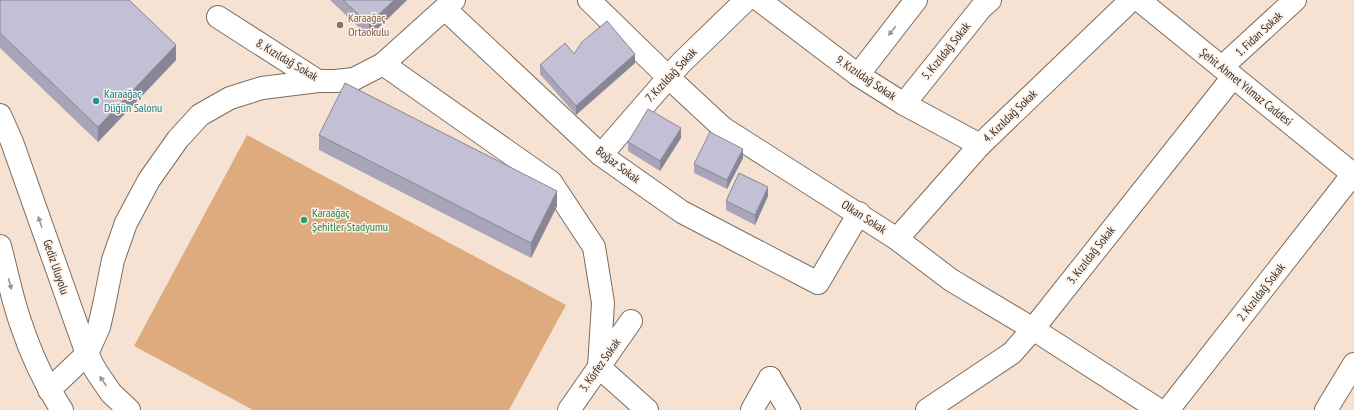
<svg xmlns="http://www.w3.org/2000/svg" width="1354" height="410" viewBox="0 0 1354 410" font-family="'PT Sans Narrow',sans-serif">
<rect width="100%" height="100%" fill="#f6e2d2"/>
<!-- pitch -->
<path fill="#deab7e" d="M247,135L566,305L509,410H253L134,346Z"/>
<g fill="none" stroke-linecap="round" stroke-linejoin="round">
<defs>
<g id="minor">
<path d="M589,0L668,77L723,128L897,239L951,280L1033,329L1159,410"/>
<path d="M759,0L858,75L904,104L980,145"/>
<path d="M1139,0L1354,175"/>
<path d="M445,9L601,155L682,212L818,283L859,213"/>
<path d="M218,17L318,81H335L354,79L383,64L454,0"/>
<path d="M383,64L551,182L594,247L603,303L599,367L647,410"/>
<path d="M1222,67L1295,0"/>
<path d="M858,75L916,0"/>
<path d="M904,104L981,8L990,0"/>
<path d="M0,115L12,142L87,354L96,371L111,393L129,410"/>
<path d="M601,155L681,63L746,0"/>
<path d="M897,239L980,145L1131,0"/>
<path d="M0,246C7,272 12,299 21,324C31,354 44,383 62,410"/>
<path d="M770,378L789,410"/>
<path d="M49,390L87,354L99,327L104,305L113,260L126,223L149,180L178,139L200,115L230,98L262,88L318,81"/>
<path d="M569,410L631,321"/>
<path d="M752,410L770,378"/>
<path d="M927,410L1012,353L1033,329L1233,77"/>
<path d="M1168,410L1353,174"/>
<path d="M1326,410L1354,364"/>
</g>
</defs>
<!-- minor casing -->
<use href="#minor" stroke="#7d6c5d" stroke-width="24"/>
<!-- minor -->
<use href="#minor" stroke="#fff" stroke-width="22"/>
</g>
<!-- wall -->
<g fill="#a8a5b8">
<path d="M0,0L176,60L98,142L0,48Z"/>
<path d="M330,0H407L369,37Z"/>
<path d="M574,54L635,63L576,115L540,74V65Z"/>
<path d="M319,135L557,206L531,258L319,150Z"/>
<path d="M681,138L660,171L628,151V142Z"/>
<path d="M743,158L727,189L694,173V164Z"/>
<path d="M768,196L755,225L726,210V201Z"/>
</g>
<!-- shaded-wall -->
<g fill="#888696">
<path d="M394,0H407L369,37V24Z"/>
<path d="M176,45V60L98,142V127Z"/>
<path d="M635,54V63L576,115V106Z"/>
<path d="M681,128V138L660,171V161Z"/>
<path d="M743,149V158L727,189V180Z"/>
<path d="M768,187V196L755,225V215Z"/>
<path d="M557,191V206L531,258V243Z"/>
</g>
<!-- building -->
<g fill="#c3c0d6" stroke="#888696">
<path d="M0,0H129L176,45L98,127L0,33Z"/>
<path d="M343,0H394L369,24Z"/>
<path d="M607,21L635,54L576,106L540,65L565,43L574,54L582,42Z"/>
<path d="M345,83L557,191L531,243L319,135Z"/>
<path d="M648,109L681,128L660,161L628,142Z"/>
<path d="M710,132L743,149L727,180L694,164Z"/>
<path d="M739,173L768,187L755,215L726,201Z"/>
</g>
<!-- one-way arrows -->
<defs><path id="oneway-solid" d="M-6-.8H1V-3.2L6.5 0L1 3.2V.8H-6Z"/></defs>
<g fill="#9a9694">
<use href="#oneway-solid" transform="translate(892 31) rotate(128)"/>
<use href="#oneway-solid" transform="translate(40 222) rotate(-109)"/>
<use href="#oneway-solid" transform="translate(10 284) rotate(75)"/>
<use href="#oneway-solid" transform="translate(103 381) rotate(-124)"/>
</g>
<!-- markers -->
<circle fill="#8d6e63" stroke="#fdf1e7" stroke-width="1.5" cx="340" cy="25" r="4"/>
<circle fill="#0f9aa8" stroke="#fdf1e7" stroke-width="1.5" cx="96" cy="101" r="4"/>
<circle fill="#2e9e5b" stroke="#fdf1e7" stroke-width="1.5" cx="304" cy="220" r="4"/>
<g text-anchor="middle" stroke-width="3" stroke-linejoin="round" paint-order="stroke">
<!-- education labels -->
<g font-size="12" fill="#785e54" stroke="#fdf1e7" text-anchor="start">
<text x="348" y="22">Karaağaç<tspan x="348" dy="14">Ortaokulu</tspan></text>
</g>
<!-- street labels -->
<g font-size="12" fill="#352e28" stroke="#fdf1e7">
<text transform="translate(1259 34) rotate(-43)" y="4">1. Fidan Sokak</text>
<text transform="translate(946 51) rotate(-51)" y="4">5. Kızıldağ Sokak</text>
<text transform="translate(287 60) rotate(31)" y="4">8. Kızıldağ Sokak</text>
<text transform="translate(671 75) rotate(-47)" y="4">7. Kızıldağ Sokak</text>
<text transform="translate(866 78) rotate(34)" y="4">9. Kızıldağ Sokak</text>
<text transform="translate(1246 87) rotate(39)" y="4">Şehit Ahmet Yılmaz Caddesi</text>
<text transform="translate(1010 116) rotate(-44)" y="4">4. Kızıldağ Sokak</text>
<text transform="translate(618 165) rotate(37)" y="4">Boğaz Sokak</text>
<text transform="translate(864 217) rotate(33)" y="4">Olkan Sokak</text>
<text transform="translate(1091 255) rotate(-52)" y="4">3. Kızıldağ Sokak</text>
<text transform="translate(56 267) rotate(71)" y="4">Gediz Uluyolu</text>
<text transform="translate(1261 292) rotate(-52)" y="4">2. Kızıldağ Sokak</text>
<text transform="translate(600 365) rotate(-55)" y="4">3. Körfez Sokak</text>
</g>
<!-- culture labels -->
<g font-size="12" fill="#0d838f" stroke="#fdf1e7" text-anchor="start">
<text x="104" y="98">Karaağaç<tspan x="104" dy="14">Düğün Salonu</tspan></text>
</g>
<!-- leisure labels -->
<g font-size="12" fill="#27864d" stroke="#fdf1e7" text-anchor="start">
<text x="312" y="217">Karaağaç<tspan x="312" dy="14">Şehitler Stadyumu</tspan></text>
</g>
</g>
</svg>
